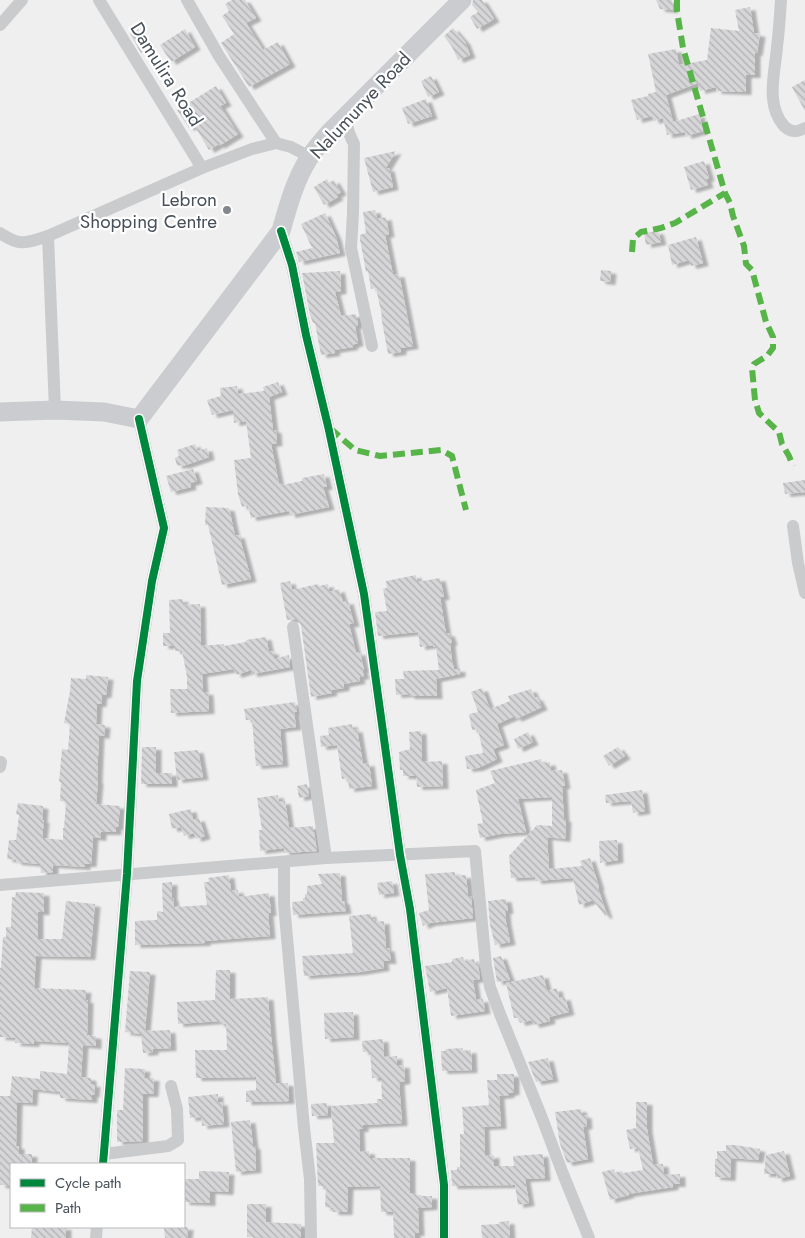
<svg xmlns="http://www.w3.org/2000/svg" width="805" height="1238" viewBox="0 0 805 1238" font-family="Jost,sans-serif">
<defs>
<pattern id="building-back-hatch" width="6" height="6" patternUnits="userSpaceOnUse" patternTransform="scale(1.25)"><rect width="6" height="6" fill="#d6d6d8"/><path d="M-1 5l2 2M0 0l6 6M5-1l2 2" fill="none" stroke="#b0b0b2"/></pattern>
<filter id="shadow"><feDropShadow dx="5.5" dy="3" stdDeviation="1" flood-color="#0004"/></filter>
</defs>
<rect width="100%" height="100%" fill="#f0efef"/>
<!-- building -->
<g fill="url(#building-back-hatch)" filter="url(#shadow)">
<path d="M232,0H245L256,18L246,23L263,50L278,42L290,64L249,87L221,43L234,34L222,16L229,11L225,4Z"/>
<path d="M473,0H482L494,19L477,29L470,17L478,12L472,5Z"/>
<path d="M656,0H672L673,10L660,9Z"/>
<path d="M750,7L754,33L760,34L757,53H755V75H746V92L716,91V87L700,91L698,83L666,95L673,122L699,114L703,131L686,136L685,132L667,135L663,118L654,121L652,116L637,120L631,100L648,96V94L656,92L648,54L676,49L679,65L707,60L711,28L739,31L735,10Z"/>
<path d="M453,28L465,42L470,55L458,60L452,47L444,36Z"/>
<path d="M138,29L150,48L141,53L130,34Z"/>
<path d="M185,29L195,47L171,62L160,45Z"/>
<path d="M431,76L439,92L428,97L421,81Z"/>
<path d="M805,80V111L792,87Z"/>
<path d="M216,86L226,103L220,106L238,134L219,146V144L209,150L194,125L189,128L177,110Z"/>
<path d="M426,99L432,116L408,124L402,108Z"/>
<path d="M396,151L385,169L389,168L393,187L373,192L364,158Z"/>
<path d="M704,161L709,178L706,179L708,185L691,190L684,167Z"/>
<path d="M327,179L329,183L334,180L341,192L336,195L338,197L324,205L314,187Z"/>
<path d="M375,210L377,219L386,217L389,234L385,235L393,275L399,274L413,346L401,348V352L388,354L381,316H382L376,288L371,289L368,271L366,272L360,239V235L366,233L363,212Z"/>
<path d="M325,213L336,237L340,253L299,262L296,252L312,248L301,224Z"/>
<path d="M658,231L661,242L646,245L644,233Z"/>
<path d="M696,237L703,263L691,266L689,260L672,265L668,245Z"/>
<path d="M601,270L611,271L610,282L600,281Z"/>
<path d="M340,271L341,291L335,292L341,316L356,314L358,325L355,326L358,343L352,345L353,347L334,350L335,353L321,355L315,323H313L310,315L302,273Z"/>
<path d="M278,382L282,392L269,397L273,430H276L277,443L271,444L279,484L282,483V485L302,481V478L324,474L327,487H323L329,507L290,515L289,511L251,518L248,505L242,507L238,494L234,460L251,458L246,421L234,423L233,410L212,415L207,400L221,396L220,388L237,386L238,394L264,391L263,387Z"/>
<path d="M195,444L197,451L207,448L209,457L183,466L182,465L177,466L175,458L179,456L177,450Z"/>
<path d="M193,469L197,481L190,483L191,487L171,492L166,476Z"/>
<path d="M805,480V492L785,494L783,483Z"/>
<path d="M206,507L229,508L235,536L239,535L251,579L222,585L208,525H205Z"/>
<path d="M416,575L417,582L440,578L444,597H440L446,634L449,633L452,642L450,643L452,661L454,669H460V674L436,679L437,696H409V694L396,695L395,679H404L403,671L439,670L436,647H433V645L420,647L418,632L378,636L375,612L387,611L383,589L387,588L386,581Z"/>
<path d="M290,581L292,590L318,584L319,586L328,584L329,592L339,589L343,602L348,601L354,624H349L356,653L360,652L364,670H362L364,676L359,677L360,681L344,684V688L331,690L332,693L311,697L301,625L299,622L296,619L287,620L280,583Z"/>
<path d="M183,599V605L200,604L201,646L224,644V646L246,642V640L266,637L269,652L273,651L274,659L289,655L290,667L252,674L251,670L236,675L234,669L202,674L203,692H208L209,711L171,713L170,689H187V677L182,651H175L174,646H163V633H170L169,600Z"/>
<path d="M86,675L108,677L106,695H102L101,704H97L96,724L105,725L104,736L99,735L97,780L98,781L96,804L120,806L118,827H116V832H101V838L93,837L91,864H85V867L53,865V872L41,873L40,864L16,862V860L7,859L9,840H16L19,815L16,814L18,803L43,806L42,820H44L42,838L63,840V828H64L66,802L60,801L61,782H59L62,749L68,750L70,724L64,723L70,691L71,678L86,679Z"/>
<path d="M482,688L490,709L510,701L508,696L531,689L535,698L537,697L542,707L516,719L515,716L497,724L504,745L493,749L497,759L478,768L467,769L465,756L483,753L478,729L472,730L469,714L478,712L471,692Z"/>
<path d="M295,702L297,712H294L296,727L280,729L283,764L256,766L252,720H246L244,709Z"/>
<path d="M352,724L353,730L357,729L363,764L369,763L372,786L349,789L348,778L342,779L337,745L321,747L320,736L329,735L328,728Z"/>
<path d="M421,731L422,762L442,761L443,786L417,787L416,776H403V770H400L399,752L410,749L409,732Z"/>
<path d="M528,732L533,742L518,749L514,739Z"/>
<path d="M142,747H156V773H172V784H141Z"/>
<path d="M618,747L625,756L609,766L603,756Z"/>
<path d="M198,750L203,777L177,780L174,752Z"/>
<path d="M541,759L542,764L550,762L551,771L562,770L565,786H562L564,819H566L565,839L547,837L549,869L582,866L580,861L590,858L599,887L598,888L607,915L605,916L593,900L579,905L573,878L536,881L535,877L511,878L509,856L537,825L552,826V797L518,799L526,832L500,834L480,838L477,824L483,823L476,790L495,783L490,771Z"/>
<path d="M307,784L309,796L299,798L297,786Z"/>
<path d="M642,790L645,811L633,813L631,801L606,803L605,795Z"/>
<path d="M278,795L279,802L285,801L289,828L313,826L317,851L284,853V848L260,851L259,830H262L257,798Z"/>
<path d="M191,809L193,820L199,818L205,836L196,839L194,833L184,836L181,827L172,829L169,814Z"/>
<path d="M617,840L618,860L600,863L599,841Z"/>
<path d="M455,872V876L466,875L468,896H471L473,918L430,923L423,926L419,913L429,910L425,874Z"/>
<path d="M340,873L342,901H344L346,911L293,915L292,902L303,901V898H305V894H307V886L322,884L318,874Z"/>
<path d="M229,875L231,891L238,890L239,897L269,893L271,913H268L270,936L205,941V943L135,945V921L157,920V911L163,912L162,883L172,882V898H173L174,907L207,905L204,882H209L208,878Z"/>
<path d="M392,881L394,893L379,895L377,883Z"/>
<path d="M16,892L44,893V912H38V939H62L66,901L95,904L90,957L36,956L34,988L86,990L85,1000H88L87,1035L96,1036V1046L83,1045L81,1077L91,1078V1084H95L94,1095L92,1094V1100L60,1098V1092L33,1089L32,1103L17,1102L16,1146H19V1154H32V1164H11V1186L0,1185V1096H10L12,1076L40,1079V1071L67,1074L69,1043L34,1041V1044L15,1043L16,1038L0,1037V968H1L3,937H6V927H11L12,897H15Z"/>
<path d="M506,899L508,911H505L506,922L510,942L495,945L490,925L488,901Z"/>
<path d="M371,914V919H375V922L384,921L386,949L389,948L391,961H383L384,968L360,972L304,976L302,956L353,953L349,916Z"/>
<path d="M501,956L510,980L497,982L493,958Z"/>
<path d="M463,957L464,961L474,959L475,964L478,963L480,979L473,980L476,1000L483,999L485,1011L451,1016L447,988L430,992L425,966L452,962V959Z"/>
<path d="M216,970H230V999L268,997L271,1036L276,1083H288L289,1101L246,1102V1091L256,1090V1077L196,1078L195,1050H227L226,1024H219V1021L178,1024L177,1002L215,1000Z"/>
<path d="M130,971L150,972L145,1031L170,1030L171,1048L153,1049V1052L143,1053L141,1034L125,1032Z"/>
<path d="M543,975L547,991L557,988L559,998L565,997L569,1012L549,1017L550,1021L534,1025L532,1020L520,1023L518,1018H514L506,983Z"/>
<path d="M353,1012L354,1037L325,1039L324,1013Z"/>
<path d="M383,1039L384,1057L397,1056V1065H404L405,1081L399,1082L402,1123L363,1125V1129H359L360,1152L369,1151L370,1158H410V1193H416V1196H432V1207L418,1208L419,1233H415V1238H394L393,1212H381L380,1186L348,1187L347,1212H333V1208L325,1207L326,1186H318L316,1143H334L331,1106L377,1103V1099H382L381,1078H372L370,1052H363L362,1041Z"/>
<path d="M463,1048V1051L471,1050L472,1070L442,1071L441,1051H445L446,1049Z"/>
<path d="M548,1058L553,1079L536,1082L528,1062Z"/>
<path d="M125,1068L145,1069L144,1078H154L153,1094H143V1141L117,1142V1110H123Z"/>
<path d="M497,1074H514V1092L509,1093V1095L499,1096L501,1126L484,1127L485,1156L494,1155V1166H514L513,1156L543,1154L545,1178L525,1179L529,1203L518,1205L515,1185L452,1186L451,1170H457V1167H460V1134H464L462,1107L489,1105L487,1080H497Z"/>
<path d="M218,1094V1103L222,1102L224,1124L202,1126L201,1117L190,1118L188,1097Z"/>
<path d="M636,1102H647V1129L653,1164H663L664,1175L680,1174V1184H673V1187L628,1194L629,1195L610,1200L602,1172L614,1169L615,1173L622,1171L623,1173L643,1170L638,1148L630,1149L626,1130L636,1128Z"/>
<path d="M327,1103L328,1115L312,1116L311,1104Z"/>
<path d="M581,1109L582,1115H586L587,1126L583,1127L588,1159L567,1163L560,1144L555,1112Z"/>
<path d="M250,1120L253,1146H255L256,1170L236,1172L231,1122Z"/>
<path d="M726,1145H735L760,1149L758,1160L731,1158L730,1178L715,1177V1159H717V1151H726Z"/>
<path d="M784,1151L790,1176L777,1179L776,1174H764L766,1155Z"/>
<path d="M199,1171L229,1172L228,1192L210,1191V1203L184,1202V1179H199Z"/>
<path d="M247,1204H266V1222L301,1224V1238L247,1237Z"/>
<path d="M509,1221L510,1238H482L481,1225L499,1224V1222Z"/>
<path d="M32,1227H66V1238H31Z"/>
<path d="M164,1227H188L187,1238H165Z"/>
</g>
<g fill="none" stroke-linecap="round" stroke-linejoin="round">
<!-- street -->
<g stroke="#cacbcd" stroke-width="12">
<path d="M99,0L202,168"/>
<path d="M187,0L219,56L276,143"/>
<path d="M781,0C780,16 779,31 777,47C775,73 765,104 784,126C791,133 797,132 805,128"/>
<path d="M0,25L22,0"/>
<path d="M345,117L349,133L354,144L353,213L351,248L372,346"/>
<path d="M281,231L292,265L306,335L328,426L364,594L400,855L410,909L444,1185V1238"/>
<path d="M0,233C21,247 26,243 48,236L202,168L252,149L276,143L291,147L310,157"/>
<path d="M48,236L55,410"/>
<path d="M793,526L798,563L805,593"/>
<path d="M293,627L326,858"/>
<path d="M0,767L1,762"/>
<path d="M284,862V904L304,1128L310,1179L311,1238"/>
<path d="M0,885L326,858L475,851L486,966L490,987L500,1014L542,1118L563,1174L589,1238"/>
<path d="M104,1154L168,1146L178,1140L177,1109L171,1086"/>
<path d="M103,1164L127,874L137,681L152,581L164,528L139,419"/>
<path d="M96,1238L97,1227"/>
</g>
<!-- secondary -->
<path stroke="#cacccf" stroke-width="19" d="M0,412L55,410L104,412L139,419L281,231C288,206 295,180 309,158C315,149 322,141 329,133L462,0"/>
<!-- quiet -->
<g stroke="#57b448" stroke-width="6" stroke-dasharray="12 6" stroke-linecap="butt">
<path d="M677,0V11L683,48L725,193L730,203L733,216L744,246L746,264L752,270L766,322L773,337V348L767,356L754,364L752,368L755,400L759,413L779,432L782,444L789,456L793,466"/>
<path d="M632,252L633,239L641,232L661,228L675,223L725,193"/>
<path d="M330,428L355,450L380,456L441,450L452,456L466,510"/>
</g>
<defs>
<g id="cycleway">
<path d="M281,231L292,265L306,335L328,426L364,594L400,855L410,909L444,1185V1238"/>
<path d="M103,1164L127,874L137,681L152,581L164,528L139,419"/>
</g>
</defs>
<!-- cycleway casing -->
<use href="#cycleway" stroke="#fff" stroke-width="11"/>
<!-- cycleway -->
<use href="#cycleway" stroke="#00873e" stroke-width="8"/>
</g>
<!-- markers -->
<circle fill="#83888e" stroke="#fff" stroke-width="2" cx="227" cy="210" r="5"/>
<g text-anchor="middle" stroke-width="4.5" stroke-linejoin="round" paint-order="stroke">
<!-- street labels -->
<g font-size="19" fill="#48515a" stroke="#fff">
<text transform="translate(167 74) rotate(58)" y="7">Damulira Road</text>
<text transform="translate(360 105) rotate(-47)" y="7">Nalumunye Road</text>
</g>
<!-- poi labels -->
<g font-size="19" fill="#48515a" stroke="#fff" text-anchor="end">
<text x="217" y="206">Lebron<tspan x="217" dy="22">Shopping Centre</tspan></text>
</g>
</g>
<!-- legend -->
<rect x="10" y="1163" width="175" height="65" fill="#ffffff" stroke="#b6b9bd"/>
<rect x="20" y="1179" width="25" height="8" fill="#00873e" stroke="#b6b9bd"/>
<text x="55" y="1188" font-size="15" fill="#48515a">Cycle path</text>
<rect x="20" y="1204" width="25" height="8" fill="#57b448" stroke="#b6b9bd"/>
<text x="55" y="1213" font-size="15" fill="#48515a">Path</text>
</svg>
